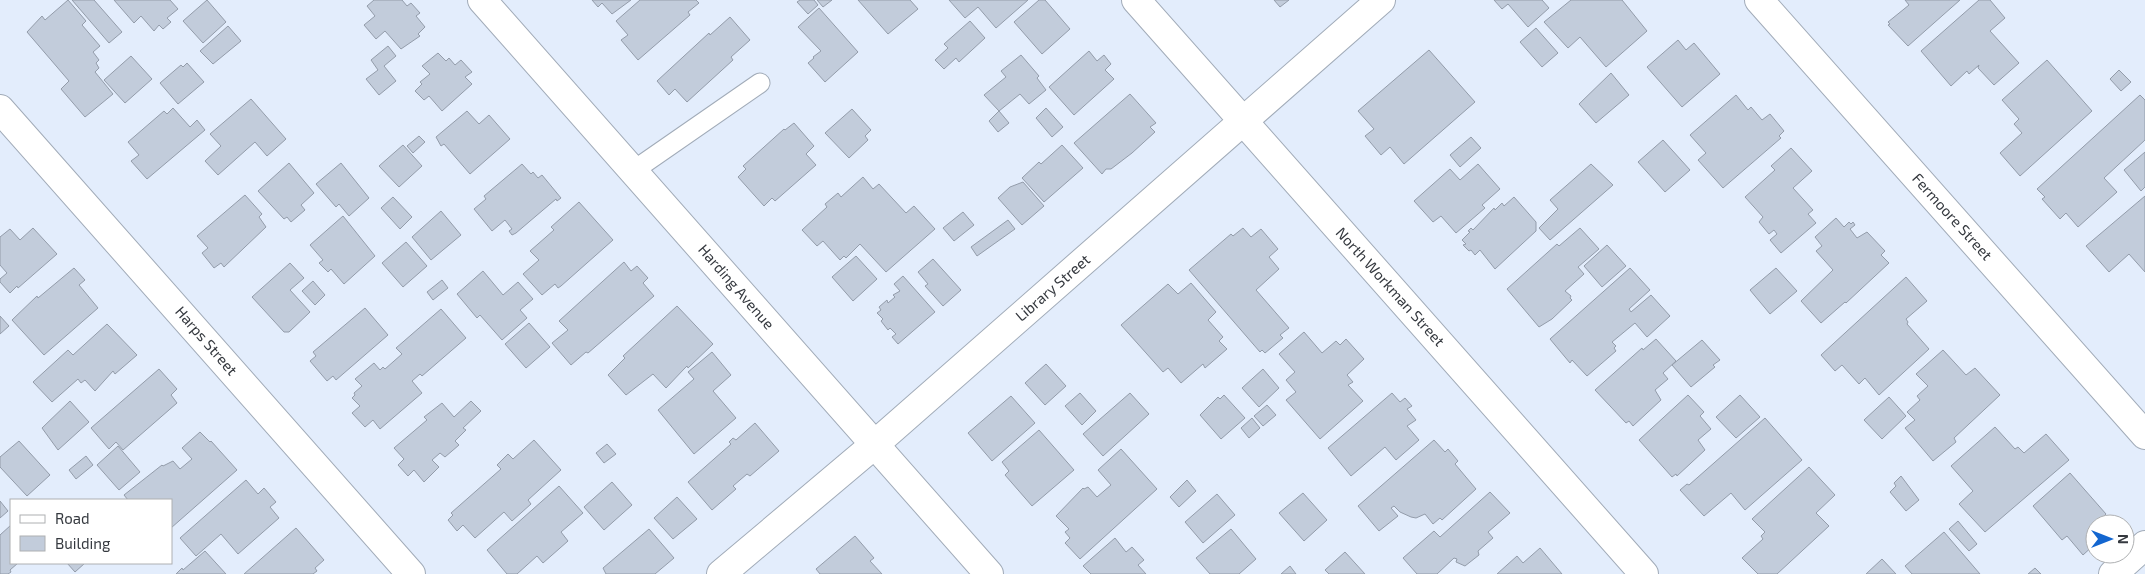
<svg xmlns="http://www.w3.org/2000/svg" width="2145" height="574" viewBox="0 0 2145 574" font-family="'Exo 2',sans-serif">
<rect width="100%" height="100%" fill="#e3edfc"/>
<!-- building -->
<g fill="#c2ccdb" stroke="#939caa">
<path d="M68,0L86,21L82,25L100,46L93,52L99,60L96,63L99,68L95,72L113,94L85,117L61,89L69,81L27,32L42,16L45,20Z"/>
<path d="M72,0H94L122,32L109,43Z"/>
<path d="M114,0H170L178,9L167,18L171,22L163,29L159,25L154,31L141,16L134,23Z"/>
<path d="M207,0L226,22L203,43L183,21Z"/>
<path d="M374,0H402L407,6L411,3L420,13L416,16L425,27L418,34L420,36L401,49L385,31L376,39L364,25L375,16L367,6Z"/>
<path d="M592,0H631L612,14L602,3L598,7Z"/>
<path d="M640,0H696L699,3L688,12L690,15L638,60L621,40L628,35L616,21Z"/>
<path d="M800,0H814L818,5L808,14L797,2Z"/>
<path d="M817,0H832L823,7Z"/>
<path d="M858,0H910L918,9L888,34Z"/>
<path d="M949,0H1028L996,28L978,7L965,18Z"/>
<path d="M1039,0H1045L1070,29L1042,54L1014,22Z"/>
<path d="M1274,0H1289L1280,7Z"/>
<path d="M1494,0H1542L1549,8L1528,27L1508,4L1502,9Z"/>
<path d="M1571,0H1622L1647,31L1606,67L1580,37L1568,48L1544,22Z"/>
<path d="M1905,0H1960L1908,46L1888,25L1890,24L1888,22L1909,5Z"/>
<path d="M1979,0H1990L2005,18L1990,31L2019,63L1994,85L1978,68L1979,65L1969,74L1967,71L1951,86L1921,51Z"/>
<path d="M819,8L858,52L825,82L808,63L814,58L813,57L821,51L798,27Z"/>
<path d="M730,17L750,40L731,57L733,60L687,102L675,89L669,95L657,81L709,33L710,35Z"/>
<path d="M970,21L985,38L959,62L956,58L944,69L935,60L948,48L944,44Z"/>
<path d="M228,26L241,41L213,64L200,51Z"/>
<path d="M1536,28L1558,53L1542,67L1520,42Z"/>
<path d="M1678,40L1686,50L1694,43L1720,74L1682,107L1647,67Z"/>
<path d="M388,46L396,56L384,66L396,81L379,95L366,79L378,70L371,60Z"/>
<path d="M1429,50L1475,102L1404,164L1390,147L1381,155L1365,136L1374,129L1358,111Z"/>
<path d="M1089,51L1097,61L1104,55L1111,64L1105,70L1114,79L1074,115L1049,87Z"/>
<path d="M438,53L446,61L449,58L455,65L461,60L472,72L465,77L472,84L442,111L429,96L424,100L415,91L422,84L420,82L430,74L422,66Z"/>
<path d="M1021,55L1039,76L1037,78L1046,90L1029,104L1020,94L999,111L984,95L1006,77L1001,71Z"/>
<path d="M131,56L152,79L125,103L104,80Z"/>
<path d="M2047,60L2092,111L2020,176L2000,153L2022,133L2014,124L2019,119L2002,100Z"/>
<path d="M187,63L204,82L178,104L160,83L181,65L183,67Z"/>
<path d="M2119,70L2131,82L2121,91L2110,79Z"/>
<path d="M1611,73L1629,95L1596,123L1579,104Z"/>
<path d="M1130,94L1156,123L1150,127L1155,132L1132,153L1111,169H1106L1102,174L1074,143Z"/>
<path d="M1736,95L1748,110L1751,107L1762,120L1770,114L1784,131L1779,136L1781,138L1723,188L1698,160L1706,153L1690,135Z"/>
<path d="M2140,95L2145,100V140L2104,178L2117,192L2078,227L2066,213L2060,219L2042,199L2045,197L2037,189Z"/>
<path d="M251,99L286,139L267,156L255,142L218,175L205,161L221,146L210,134Z"/>
<path d="M173,108L190,127L197,120L205,130L147,179L131,161L139,155L128,142L164,111L167,114Z"/>
<path d="M1046,108L1063,127L1052,137L1036,118Z"/>
<path d="M852,109L871,130L865,136L868,140L849,158L825,133Z"/>
<path d="M467,111L479,124L489,115L510,139L470,174L444,144L441,146L436,137Z"/>
<path d="M999,111L1009,123L998,132L989,121Z"/>
<path d="M794,123L814,146L806,154L816,165L775,201L772,198L764,206L738,177L746,169L743,166L784,129L785,130Z"/>
<path d="M419,136L425,142L413,153L407,146Z"/>
<path d="M1471,137L1481,148L1460,167L1450,155Z"/>
<path d="M1663,140L1690,170L1665,192L1638,162Z"/>
<path d="M403,145L422,166L399,187L379,166Z"/>
<path d="M1062,145L1083,168L1044,202L1022,178L1039,162L1041,164Z"/>
<path d="M1791,148L1812,171L1793,188L1813,210L1808,214L1816,223L1781,253L1770,240L1777,234L1774,230L1769,234L1759,222L1763,217L1745,197L1775,170L1771,166Z"/>
<path d="M2145,152V187L2141,191L2124,170Z"/>
<path d="M289,163L314,193L301,205L305,210L291,222L287,217L284,219L258,191Z"/>
<path d="M341,163L369,198L349,216L339,204L336,207L316,184Z"/>
<path d="M522,164L531,174L533,172L538,178L542,175L561,198L557,201L556,199L516,233L512,235L509,231L512,229L505,220L492,231L474,209L486,199L484,196Z"/>
<path d="M1478,164L1500,189L1482,205L1485,208L1456,233L1441,216L1433,222L1414,201L1450,169L1460,180Z"/>
<path d="M1591,164L1613,185L1550,240L1539,228L1558,209L1550,200Z"/>
<path d="M863,177L873,189L879,184L906,213L914,206L935,229L886,272L860,244L846,258L844,256L840,260L823,241L817,246L802,230L827,207L825,204L838,193L841,197Z"/>
<path d="M1023,182L1044,206L1022,225L998,198L1010,187Z"/>
<path d="M245,195L262,214L259,217L266,227L224,267L221,263L214,268L202,253L208,248L197,236Z"/>
<path d="M2145,196V272L2129,254L2109,272L2086,246Z"/>
<path d="M393,197L412,217L400,229L381,208Z"/>
<path d="M1514,197L1536,222V231L1495,269L1480,250L1475,255L1471,250L1469,251L1463,245L1466,244L1462,240L1470,232L1468,231L1471,228L1473,230L1494,208L1495,210L1502,203L1504,206Z"/>
<path d="M579,202L613,240L561,286L558,288L555,284L542,295L523,274L539,260L530,251L554,230L551,227Z"/>
<path d="M441,211L461,235L431,260L412,237Z"/>
<path d="M963,212L974,225L954,241L943,228Z"/>
<path d="M343,216L375,256L344,284L331,269L328,272L319,263L323,260L310,245Z"/>
<path d="M1836,218L1844,227L1849,222L1851,224L1853,222L1855,225L1850,229L1857,238L1867,232L1885,251L1881,255L1889,263L1846,303L1845,302L1821,323L1801,301L1833,270L1816,251L1822,246L1815,237Z"/>
<path d="M1008,220L1015,229L977,256L971,247Z"/>
<path d="M33,228L57,254L18,288L17,286L10,293L0,282V279L7,273L0,265V237L10,229L20,240Z"/>
<path d="M1243,228L1251,237L1261,229L1278,249L1269,257L1279,269L1256,290L1289,328L1280,335L1283,338L1265,353L1262,350L1260,352L1189,270L1231,234L1233,236Z"/>
<path d="M1580,228L1599,249L1578,267L1584,274L1565,291L1571,296L1570,298L1572,300L1552,319L1539,327L1507,289L1557,244L1559,246Z"/>
<path d="M406,242L427,266L403,287L382,263Z"/>
<path d="M1607,245L1626,266L1602,287L1584,266Z"/>
<path d="M856,256L877,279L853,301L832,277Z"/>
<path d="M933,259L961,290L943,306L925,286L928,284L918,272Z"/>
<path d="M624,262L631,271L637,266L648,278L643,283L654,296L588,353L586,352L571,365L552,343L568,330L559,321Z"/>
<path d="M290,263L304,278L290,290L310,312L289,332H284L252,297Z"/>
<path d="M74,268L85,280L79,285L98,308L44,355L12,320L37,296L38,298Z"/>
<path d="M1630,268L1650,290L1629,309L1631,312L1651,295L1670,316L1647,337L1635,323L1612,342L1616,346L1614,348L1616,351L1587,376L1572,360L1570,363L1550,339Z"/>
<path d="M1776,268L1797,291L1770,314L1750,290Z"/>
<path d="M483,271L503,295L518,282L533,299L520,310L527,318L502,340L480,315L477,318L457,294Z"/>
<path d="M903,276L935,312L898,344L892,337L896,334L890,328L888,330L881,321L883,319L877,313L881,310L879,307L887,300L888,303L895,297L893,295L900,291L894,284Z"/>
<path d="M1906,277L1927,301L1906,319L1908,322L1907,324L1929,349L1879,395L1865,378L1859,384L1842,365L1835,371L1821,355Z"/>
<path d="M442,280L448,288L433,300L427,292Z"/>
<path d="M313,281L325,295L315,305L302,291Z"/>
<path d="M1191,283L1216,312L1208,320L1223,337L1219,341L1227,349L1205,368L1203,364L1181,383L1168,368L1163,372L1121,325L1168,284L1178,294Z"/>
<path d="M677,306L713,344L688,368L687,366L684,369L666,388L653,374L626,395L608,375L625,358L623,356Z"/>
<path d="M365,308L388,335L336,380L333,376L327,381L310,361L316,356L313,352Z"/>
<path d="M441,309L466,338L422,376L420,374L412,381L422,393L380,429L373,420L365,427L352,413L360,406L352,398L355,395L354,393L362,386L355,379L374,363L380,370L383,367L385,369L402,354L396,348Z"/>
<path d="M0,316L9,326L0,334Z"/>
<path d="M529,323L550,347L526,368L505,344Z"/>
<path d="M107,324L137,355L115,374L113,371L95,391L85,380L81,383L78,379L52,402L33,382L68,350L73,355Z"/>
<path d="M1304,332L1322,353L1336,341L1340,345L1346,339L1364,359L1347,375L1353,382L1348,385L1363,401L1320,439L1286,400L1296,392L1286,380L1295,372L1279,354Z"/>
<path d="M1656,339L1676,361L1663,373L1668,379L1655,390L1661,400L1633,426L1629,421L1626,423L1595,390L1642,348L1643,350Z"/>
<path d="M1702,340L1720,360L1713,365L1715,367L1691,387L1672,365Z"/>
<path d="M1943,350L1966,375L1975,368L2000,395L1954,438L1956,442L1933,461L1905,428L1915,420L1907,412L1920,400L1917,396L1928,386L1916,374Z"/>
<path d="M712,352L731,375L713,391L736,418L694,454L658,410L694,379L688,372Z"/>
<path d="M1046,364L1066,386L1045,405L1025,383Z"/>
<path d="M159,369L177,389L171,395L177,403L123,450L116,442L109,449L91,428Z"/>
<path d="M1263,369L1279,388L1259,407L1242,388Z"/>
<path d="M1080,393L1096,411L1082,425L1065,406Z"/>
<path d="M1130,393L1149,414L1103,456L1083,434Z"/>
<path d="M1392,393L1400,402L1405,398L1412,406L1407,409L1416,420L1407,426L1419,440L1396,460L1385,447L1351,476L1328,448Z"/>
<path d="M1224,395L1245,418L1221,439L1200,415L1218,397L1220,399Z"/>
<path d="M1688,395L1704,412L1700,416L1711,429L1698,440L1705,450L1677,476L1676,474L1672,477L1639,440Z"/>
<path d="M1740,395L1760,417L1736,438L1716,417Z"/>
<path d="M1011,396L1035,423L992,461L968,433Z"/>
<path d="M1889,397L1906,416L1882,439L1864,420Z"/>
<path d="M70,401L89,422L58,450L42,428Z"/>
<path d="M471,401L481,411L463,428L466,430L455,441L459,445L445,457L440,453L432,460L439,467L424,482L414,470L408,476L398,465L404,459L394,448L427,420L424,417L442,403L454,417Z"/>
<path d="M1267,405L1276,415L1263,426L1254,416Z"/>
<path d="M1252,418L1260,428L1249,438L1241,428Z"/>
<path d="M1765,418L1802,460L1745,510L1731,493L1704,516L1680,490L1687,484L1689,485Z"/>
<path d="M755,423L779,451L750,476L747,474L733,486L736,489L712,510L688,482L731,444L729,442L733,438L736,440Z"/>
<path d="M1995,427L2015,449L2018,447L2024,453L2046,434L2069,460L1985,532L1959,504L1973,491L1951,466Z"/>
<path d="M1039,430L1074,470L1032,506L1005,475L1009,471L1002,462Z"/>
<path d="M200,432L210,442L211,441L237,470L171,528V500H128L124,495L162,465L163,466L173,461L180,469L192,459L182,448Z"/>
<path d="M534,440L561,470L528,500L531,504L512,521L504,512L475,538L463,525L457,531L448,520L453,515L451,513L501,469L497,465L508,454L513,459Z"/>
<path d="M1434,440L1445,452L1448,449L1458,461L1455,464L1476,489L1442,520L1440,518L1433,524L1425,514L1416,518L1411,517L1400,512L1394,506L1391,508L1398,516L1379,531L1358,506Z"/>
<path d="M19,441L50,475L27,496L0,467V457Z"/>
<path d="M607,444L616,454L604,463L596,453Z"/>
<path d="M118,446L140,472L119,490L97,465Z"/>
<path d="M1121,449L1157,489L1080,559L1065,543L1070,538L1065,532L1069,529L1056,516L1083,488L1084,489L1088,487L1097,497L1111,485L1098,470Z"/>
<path d="M86,456L93,465L76,479L69,470Z"/>
<path d="M1809,467L1835,495L1816,513L1829,526L1777,574H1758L1742,558L1763,539L1761,536L1765,532L1752,519Z"/>
<path d="M2070,473L2106,514L2104,516L2105,518L2101,522L2103,524H2095V544L2083,555L2067,536L2062,540L2033,506Z"/>
<path d="M1901,476L1919,500L1906,511L1890,492L1896,486L1894,483Z"/>
<path d="M246,480L258,494L264,488L276,502L270,507L279,518L238,554L221,534L196,556L180,538Z"/>
<path d="M1187,480L1196,491L1179,507L1170,497Z"/>
<path d="M612,482L632,505L604,530L584,507Z"/>
<path d="M559,486L583,513L561,532L568,541L543,563L537,556L517,574H507L487,550Z"/>
<path d="M1490,492L1510,513L1488,532L1493,538L1478,551L1479,555L1465,566L1456,562L1457,559L1454,558L1437,574H1417L1403,558L1434,531L1440,537Z"/>
<path d="M1303,493L1327,520L1304,541L1279,513Z"/>
<path d="M1217,494L1235,515L1203,543L1185,522Z"/>
<path d="M677,497L697,519L673,539L654,518Z"/>
<path d="M0,501L8,511L0,518Z"/>
<path d="M1958,521L1977,544L1969,551L1949,529Z"/>
<path d="M11,525V563H18L10,570L11,572L8,574H0V535Z"/>
<path d="M296,528L324,560L315,568L317,571L313,574H244Z"/>
<path d="M649,529L674,558L655,574H606L603,568Z"/>
<path d="M1231,529L1256,559L1239,574H1210L1196,558Z"/>
<path d="M1944,532L1980,574H1912L1905,566Z"/>
<path d="M855,536L874,558L870,561L882,574H820L816,569Z"/>
<path d="M1115,538L1126,552L1132,547L1144,560L1138,565L1146,574H1091L1083,566Z"/>
<path d="M1540,548L1562,574H1497L1517,556L1523,563Z"/>
<path d="M205,551L226,574H176L182,568L183,570Z"/>
<path d="M1345,552L1365,574H1329L1325,570Z"/>
<path d="M1882,559L1896,574H1866Z"/>
<path d="M67,563H85L75,572Z"/>
<path d="M1290,566L1296,574H1281Z"/>
<path d="M2035,568L2041,574H2028Z"/>
</g>
<g fill="none" stroke-linecap="round" stroke-linejoin="round">
<defs>
<path id="service" d="M633,171L760,83"/>
<g id="minor">
<path d="M482,0L989,574"/>
<path d="M1136,0L1644,574"/>
<path d="M1759,0L2145,435"/>
<path d="M0,109L411,574"/>
<path d="M721,574L874,445L1381,0"/>
</g>
<path id="tertiary" d="M2113,574L2145,545"/>
</defs>
<!-- service casing -->
<use href="#service" stroke="#a1abb8" stroke-width="21"/>
<!-- minor casing -->
<use href="#minor" stroke="#a1abb8" stroke-width="30"/>
<!-- tertiary casing -->
<use href="#tertiary" stroke="#a1abb8" stroke-width="30"/>
<!-- service -->
<use href="#service" stroke="#fff" stroke-width="19"/>
<!-- minor -->
<use href="#minor" stroke="#fff" stroke-width="28"/>
<!-- tertiary -->
<use href="#tertiary" stroke="#fff" stroke-width="28"/>
</g>
<g text-anchor="middle" stroke-width="4.5" stroke-linejoin="round" paint-order="stroke">
<!-- street labels -->
<g font-size="15" fill="#35393f" stroke="#fff">
<text transform="translate(1952 217) rotate(48)" y="5">Fermoore Street</text>
<text transform="translate(736 287) rotate(49)" y="5">Harding Avenue</text>
<text transform="translate(1390 287) rotate(48)" y="5">North Workman Street</text>
<text transform="translate(1053 288) rotate(-41)" y="5">Library Street</text>
<text transform="translate(206 341) rotate(49)" y="5">Harps Street</text>
</g>
</g>
<!-- legend -->
<rect x="10" y="499" width="162" height="65" fill="#ffffff" stroke="#aeb0b2"/>
<rect x="20" y="515" width="25" height="8" fill="#ffffff" stroke="#aeb0b2"/>
<text x="55" y="524" font-size="15" fill="#35393f">Road</text>
<rect x="20" y="536" width="25" height="15" fill="#c2ccdb" stroke="#aeb0b2"/>
<text x="55" y="549" font-size="15" fill="#35393f">Building</text>
<!-- north arrow -->
<g transform="translate(2110 539) rotate(90)"><circle r="24" fill="#ffffff" stroke="#aeb0b2"/>
<path d="M0-4L9 19L0 12L-9 19Z" fill="#1366d0"/>
<text y="-8" font-size="14" font-weight="bold" text-anchor="middle" fill="#35393f">N</text>
</g>
</svg>
